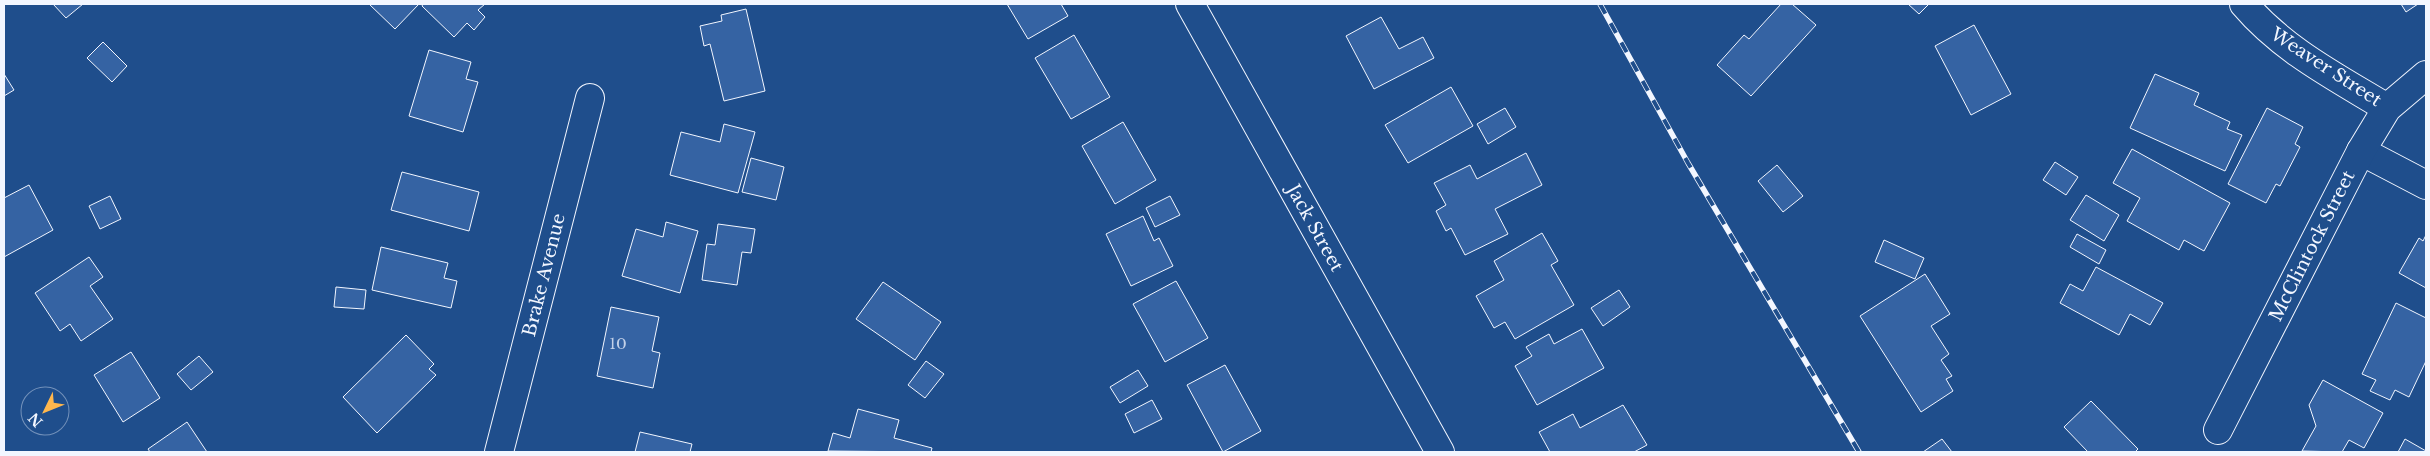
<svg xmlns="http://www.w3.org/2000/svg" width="2430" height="456" viewBox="0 0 2430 456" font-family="'Libre Baskerville',serif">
<rect width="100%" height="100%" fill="#1f4e8c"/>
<!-- building -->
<g fill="#3563a3" stroke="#f2f6ff">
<path d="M53,4H83L66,18Z"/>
<path d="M369,4H419L395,29Z"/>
<path d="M423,4H485L478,10L485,17L474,30L467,23L454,37L422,6Z"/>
<path d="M1007,4H1061L1068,16L1028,39Z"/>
<path d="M1781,4H1792L1816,25L1751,96L1717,65L1744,35L1749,39Z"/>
<path d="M1908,4H1929L1919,14Z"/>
<path d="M2401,4H2418L2406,12Z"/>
<path d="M746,9L765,91L724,101L710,44L704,46L700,26L722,21L721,15Z"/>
<path d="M1381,17L1399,49L1423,37L1434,58L1374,89L1346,36Z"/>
<path d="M1974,25L2011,94L1971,115L1935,46Z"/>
<path d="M1074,35L1110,97L1071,119L1035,58Z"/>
<path d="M103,42L127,66L112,82L87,58Z"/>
<path d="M429,50L471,62L466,79L478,82L463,132L409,116Z"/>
<path d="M4,74L14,90L4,96Z"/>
<path d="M2155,74L2199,93L2194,105L2230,122L2227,129L2242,135L2225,171L2130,128Z"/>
<path d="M1451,87L1473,126L1408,163L1385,125Z"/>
<path d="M1505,108L1516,127L1488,144L1477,124Z"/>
<path d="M2267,108L2303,127L2295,144L2300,147L2280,186L2276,184L2266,203L2228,184Z"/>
<path d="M1123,122L1156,180L1115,204L1082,146Z"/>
<path d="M724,124L755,132L738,193L670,175L681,132L720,142Z"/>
<path d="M2132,149L2230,203L2204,251L2184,240L2179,250L2127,221L2140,198L2113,183Z"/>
<path d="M1526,153L1542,185L1495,209L1508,234L1465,255L1451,228L1446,231L1436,211L1446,205L1434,183L1470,165L1477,179Z"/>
<path d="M751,158L784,167L776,200L742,192Z"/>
<path d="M2055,162L2078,177L2066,195L2043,180Z"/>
<path d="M1777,165L1803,196L1783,212L1758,181Z"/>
<path d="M402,172L479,192L469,231L391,210Z"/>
<path d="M29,185L53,230L4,257V198Z"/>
<path d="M2086,195L2119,215L2104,241L2070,220Z"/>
<path d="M110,196L121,219L100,229L89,206Z"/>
<path d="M1170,196L1180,215L1155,227L1146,208Z"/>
<path d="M1143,216L1154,241L1159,238L1173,266L1131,286L1106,234Z"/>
<path d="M666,222L698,231L680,293L622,276L636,229L663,237Z"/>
<path d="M718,224L755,229L751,253L742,252L737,285L702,280L707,244L715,245Z"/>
<path d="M1542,233L1558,261L1551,265L1574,305L1515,339L1505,322L1494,328L1476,296L1504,280L1494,261Z"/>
<path d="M2077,234L2106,250L2099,264L2070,247Z"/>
<path d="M2426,235V288L2399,273L2419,238L2423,241Z"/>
<path d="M1884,240L1924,258L1915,279L1875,262Z"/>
<path d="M381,247L448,263L444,278L457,281L451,308L372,290Z"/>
<path d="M89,257L103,277L90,286L113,319L81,341L70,324L60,331L35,293Z"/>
<path d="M2096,267L2163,303L2150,325L2130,314L2119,335L2060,303L2070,284L2083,291Z"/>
<path d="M1925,274L1950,314L1931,326L1949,354L1941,360L1952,376L1946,379L1953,391L1921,412L1860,316Z"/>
<path d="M1176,281L1208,338L1165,362L1133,304Z"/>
<path d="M883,282L941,322L915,360L856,319Z"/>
<path d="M336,287L366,290L364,309L334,307Z"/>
<path d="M1619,290L1630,307L1603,326L1591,308Z"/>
<path d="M2396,303L2426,318V361L2409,397L2395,390L2390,400L2370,391L2376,380L2362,374Z"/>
<path d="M611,307L659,317L652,351L660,353L653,388L597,376Z"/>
<path d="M1582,329L1604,368L1537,405L1515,366L1532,356L1526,347L1549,334L1554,344Z"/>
<path d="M406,335L434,364L429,369L436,375L377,433L343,397Z"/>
<path d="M131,352L160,398L123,422L94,375Z"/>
<path d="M199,356L213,372L191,390L177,374Z"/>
<path d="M926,361L944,374L925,398L908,385Z"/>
<path d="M1225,365L1261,431L1223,452L1187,385Z"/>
<path d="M1138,370L1148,386L1120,403L1110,387Z"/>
<path d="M2323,380L2383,413L2364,448L2349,440L2342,452L2302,451L2316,426L2309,405Z"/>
<path d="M1152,400L1162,419L1134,433L1125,414Z"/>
<path d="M2091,401L2138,449L2135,452H2088L2064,427Z"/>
<path d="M1623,405L1647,445L1634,452H1550L1539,432L1573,414L1580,428Z"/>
<path d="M858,409L899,420L894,438L932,448L931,452L828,451L833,433L850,438Z"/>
<path d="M187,422L207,452H150L148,449Z"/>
<path d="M640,432L692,444L690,452H635Z"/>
<path d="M1942,439L1952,452H1923Z"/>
<path d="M2405,439L2426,451V452H2398Z"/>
</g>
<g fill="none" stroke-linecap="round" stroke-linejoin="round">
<defs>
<g id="minor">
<path d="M1190,4L1440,452"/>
<path d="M2244,4C2283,50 2336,77 2387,108"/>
<path d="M2361,151L2426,185"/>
<path d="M2218,430L2361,151L2387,108L2426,75"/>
<path d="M499,452L590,98"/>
</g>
</defs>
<!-- minor casing -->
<use href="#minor" stroke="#f2f6ff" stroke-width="30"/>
<!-- minor -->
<use href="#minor" stroke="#1f4e8c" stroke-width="28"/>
<defs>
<path id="rail" d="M1600,4L1688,163L1859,452"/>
</defs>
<!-- rail casing -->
<use href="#rail" stroke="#f2f6ff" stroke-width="5.5"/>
<!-- rail -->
<use href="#rail" stroke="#1f4e8c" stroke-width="4" stroke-dasharray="11" stroke-linecap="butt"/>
</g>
<g text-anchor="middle" stroke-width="4" stroke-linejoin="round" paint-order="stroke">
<!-- number labels -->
<g font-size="15" fill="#c3d1e8">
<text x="618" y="349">10</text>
</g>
<!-- street labels -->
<g font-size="18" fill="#f2f6ff" stroke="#1f4e8c">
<text transform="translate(2326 67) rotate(33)" y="6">Weaver Street</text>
<text transform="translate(1315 228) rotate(61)" y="6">Jack Street</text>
<text transform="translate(2312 246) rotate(-63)" y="6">McClintock Street</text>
<text transform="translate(544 275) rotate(-76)" y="6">Brake Avenue</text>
</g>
</g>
<!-- border -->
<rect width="2430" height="456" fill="none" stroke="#f2f6ff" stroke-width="10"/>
<!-- north arrow -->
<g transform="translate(45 411) rotate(227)"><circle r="24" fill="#1f4e8c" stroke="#7391ba"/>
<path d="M0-4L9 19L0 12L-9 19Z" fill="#ffb74d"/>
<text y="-8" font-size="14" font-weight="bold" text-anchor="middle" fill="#f2f6ff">N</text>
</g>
</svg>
